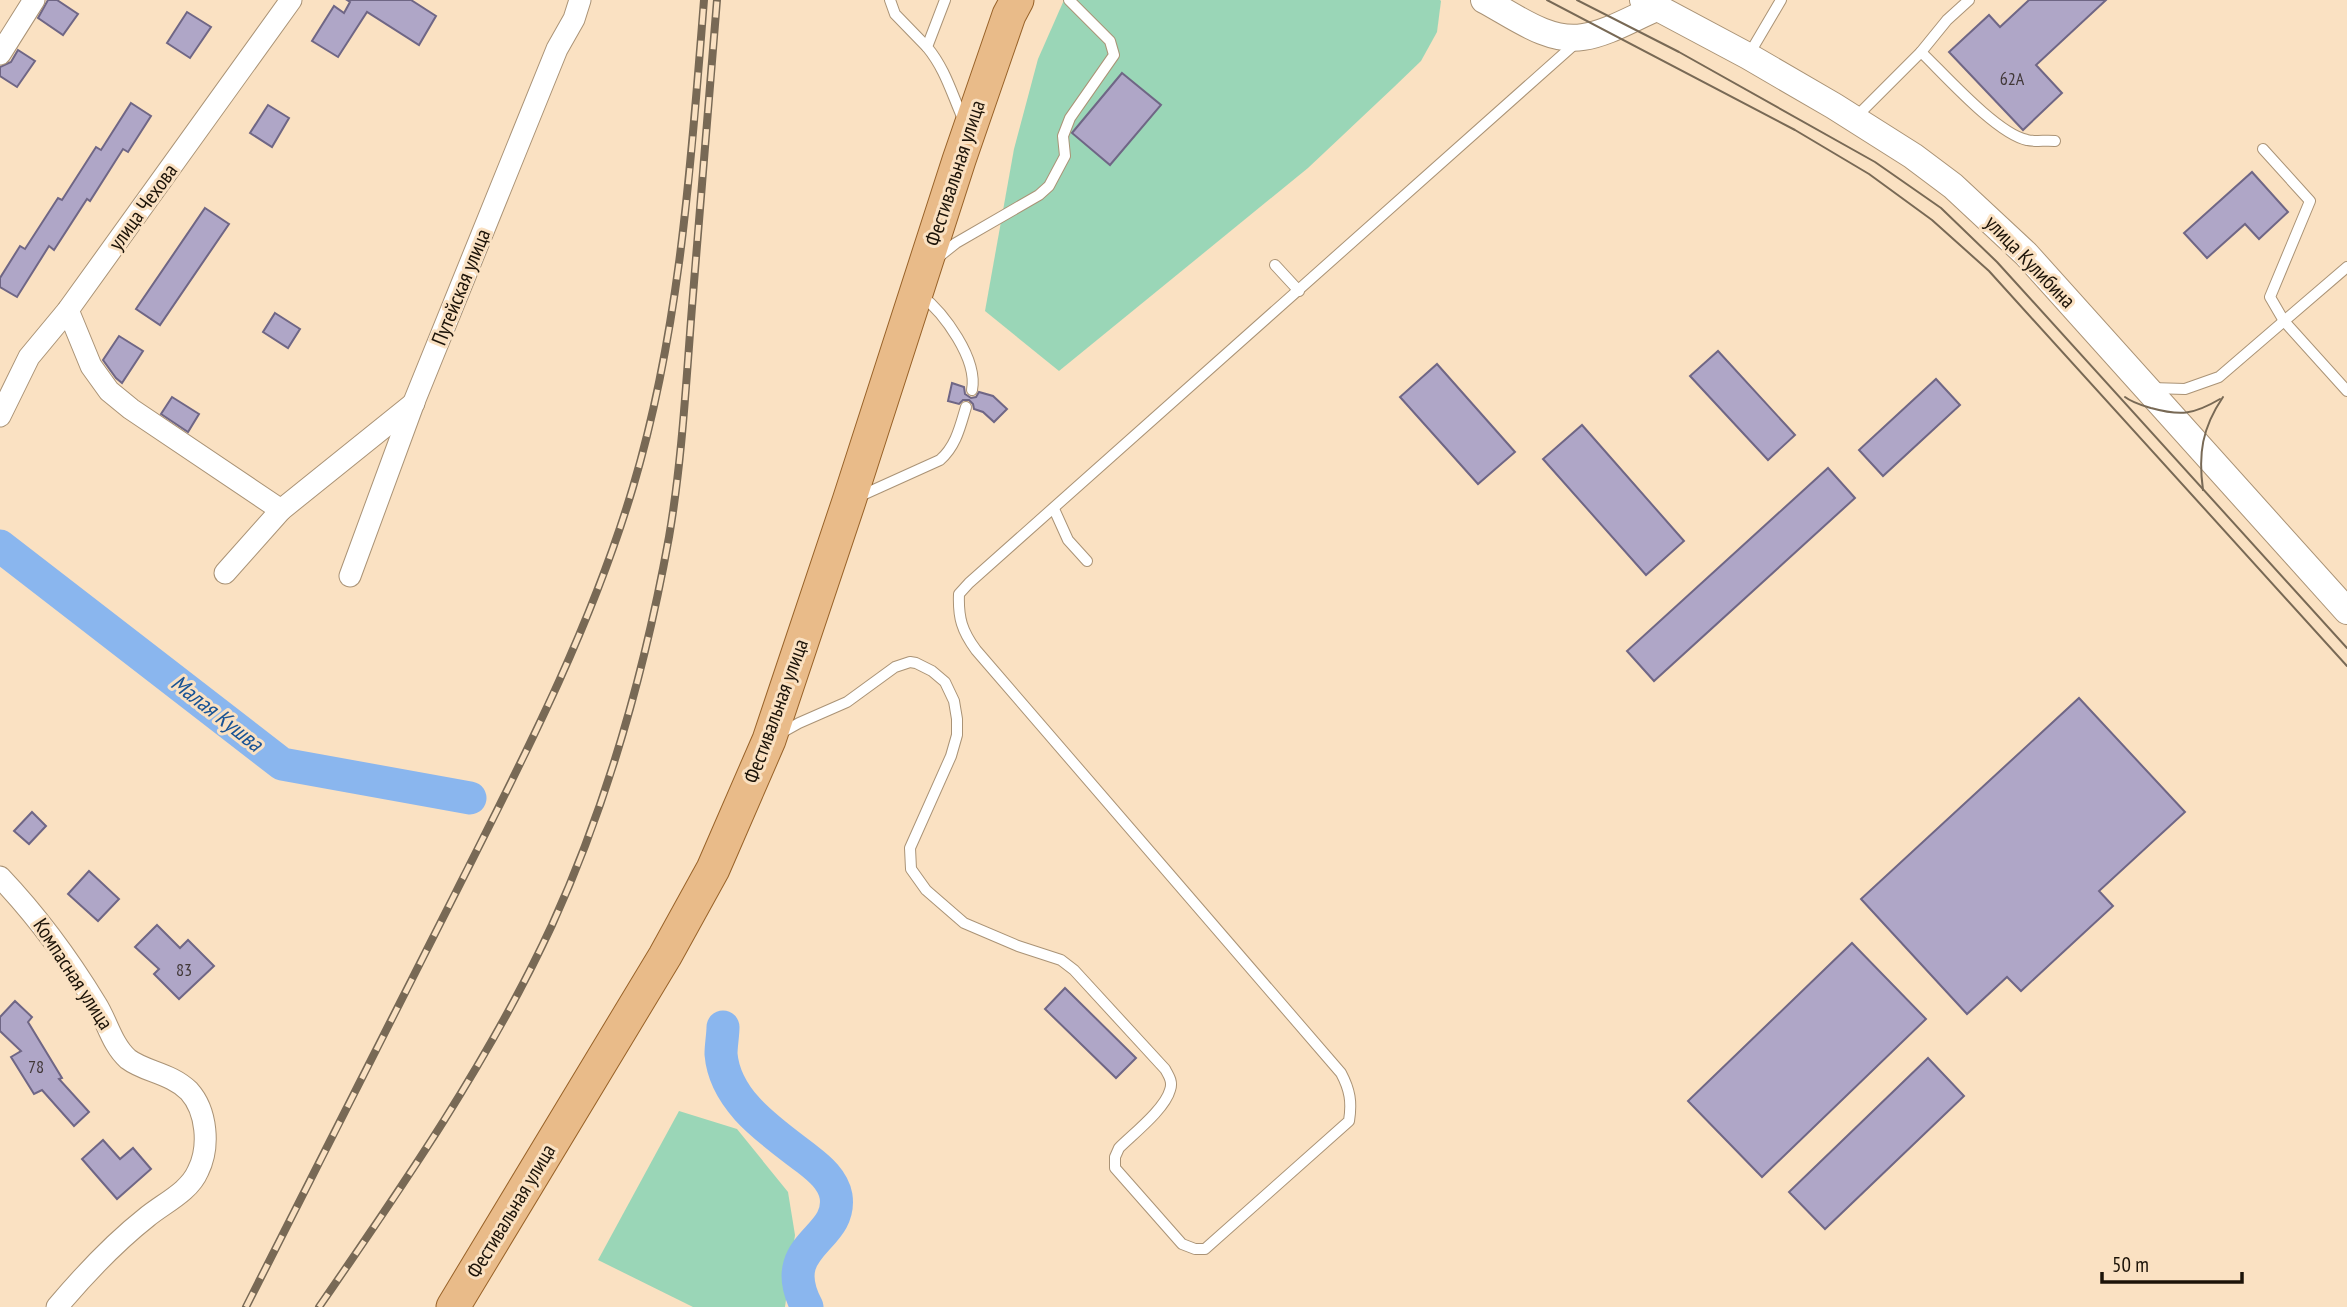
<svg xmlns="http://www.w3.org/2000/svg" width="2347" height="1307" viewBox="0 0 2347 1307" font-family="'PT Sans Narrow',sans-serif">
<rect width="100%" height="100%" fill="#fae1c2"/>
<!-- green -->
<g fill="#9ad6b7">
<path d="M1064,0H1440L1441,1L1437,32L1421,61L1394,87L1308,168L1059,371L985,311L1014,149L1038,59Z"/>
<path d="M679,1111L737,1129L788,1192L795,1235L785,1307H693L598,1260Z"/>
</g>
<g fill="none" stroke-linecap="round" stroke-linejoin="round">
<!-- river -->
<g stroke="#8ab6ee" stroke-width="33">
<path d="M0,546L282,764L470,798"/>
<path d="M723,1027C723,1035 721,1045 721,1054C725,1102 772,1132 807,1159C820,1169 833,1180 836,1196C843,1241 774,1244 807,1307"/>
</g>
</g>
<!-- building -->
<g fill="#afa6c7" stroke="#6f6685" stroke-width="2">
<path d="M48,0H57L78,14L63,35L38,18Z"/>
<path d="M347,0H411L436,16L419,45L367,12L338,57L312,41L334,6L344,13L350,2Z"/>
<path d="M2029,0H2106L2036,65L2062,93L2023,130L1949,52L1989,15L2000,27Z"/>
<path d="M187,12L211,27L190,58L167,43Z"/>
<path d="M18,50L35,61L17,87L0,76V67L11,62Z"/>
<path d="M1122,73L1161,105L1110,165L1072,133Z"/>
<path d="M131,103L151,116L128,152L123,149L90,201L87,199L54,250L49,246L17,297L0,287V278L20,246L25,249L58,198L62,200L96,147L101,150Z"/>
<path d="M268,105L289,118L272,147L250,133Z"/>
<path d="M2252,172L2288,212L2259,239L2245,224L2207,258L2184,233Z"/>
<path d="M205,208L229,224L160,325L136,309Z"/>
<path d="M275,313L300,329L288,348L263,332Z"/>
<path d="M119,336L143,351L122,383L116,378L103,360Z"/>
<path d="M1718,351L1795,435L1768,460L1690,376Z"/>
<path d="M1437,364L1515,452L1478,484L1400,397Z"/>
<path d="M1936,379L1960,405L1883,476L1859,450Z"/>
<path d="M952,383L964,387L965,394L971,398L976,397L979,392L993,396L1007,409L994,422L983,412L974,409L973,404L969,400H963L959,404L948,401Z"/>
<path d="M172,397L199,414L188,432L161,414Z"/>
<path d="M1582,425L1684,541L1646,575L1543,459Z"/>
<path d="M1828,468L1855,498L1654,681L1627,651Z"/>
<path d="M2079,698L2185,812L2099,891L2113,906L2021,991L2007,977L1967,1014L1861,899Z"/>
<path d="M32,812L46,826L29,844L14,831Z"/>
<path d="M89,871L119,899L98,921L68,894Z"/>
<path d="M157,925L180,948L188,940L214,966L179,999L154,974L159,969L135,947Z"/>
<path d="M1852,943L1926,1019L1762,1177L1688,1101Z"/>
<path d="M1065,988L1136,1058L1116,1078L1045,1009Z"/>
<path d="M15,1001L32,1017L28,1022L62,1078L59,1079L89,1112L74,1126L42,1090L34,1094L11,1057L21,1051L0,1031V1017Z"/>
<path d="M1928,1058L1964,1096L1825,1229L1789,1192Z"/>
<path d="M103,1140L120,1159L133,1148L151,1169L117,1199L82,1159Z"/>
</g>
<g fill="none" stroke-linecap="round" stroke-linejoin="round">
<defs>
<g id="service">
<path d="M890,0L895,14L927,47"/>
<path d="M945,0L927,47C946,70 952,95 964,121"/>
<path d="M1921,52C1944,74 1997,134 2027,140C2035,142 2046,140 2055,141"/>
<path d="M1748,56L1781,0"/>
<path d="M1855,118L1921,52L1947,20L1969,0"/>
<path d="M2263,149L2310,201L2270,297L2284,321L2347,391"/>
<path d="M936,259L956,243L1039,195L1049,186L1065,156L1063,136L1070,118L1114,55L1110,41L1069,0"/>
<path d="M1275,265L1299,291"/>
<path d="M921,295C944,313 978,359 972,390"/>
<path d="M2151,388L2185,389L2219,377L2347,267"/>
<path d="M858,497L940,460C956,446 960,427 966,407"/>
<path d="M1054,509L1068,540L1087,561"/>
<path d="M781,733L799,723L847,702L895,667L910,662L916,663L932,671L945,682L954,701L957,719V735L951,756L910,848L911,869L926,890L964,923L1018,946L1061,960L1074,970L1165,1069C1169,1076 1173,1082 1170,1090C1165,1109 1133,1134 1119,1148L1115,1157V1168L1182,1244L1195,1249H1205L1349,1121C1352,1102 1350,1090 1341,1073L976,650C962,631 958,618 959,594L969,583L1577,42"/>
</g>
<g id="minor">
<path d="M0,54L34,0"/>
<path d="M68,310L91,366L109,391L131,409L281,510L414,403"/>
<path d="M0,416L29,357L68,310L291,0"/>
<path d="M225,573L281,510"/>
<path d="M350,576L414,402L557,49L574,19L580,0"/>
<path d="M0,877C37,916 68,958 96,1004C107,1021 112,1045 128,1059C145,1072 171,1073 189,1091C207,1111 210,1147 198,1171C189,1192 164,1203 147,1217C114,1243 84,1275 57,1307"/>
</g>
<g id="tertiary">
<path d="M1484,0C1513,15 1548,43 1583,37C1609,33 1634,17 1659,7"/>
<path d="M1643,0L1748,56L1834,106L1913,156L1953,186L2026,254L2347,611"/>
</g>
<path id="primary" d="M453,1307L665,956L713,869L769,740L849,501L959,160L1009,15L1017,0"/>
</defs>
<!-- service casing -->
<use href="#service" stroke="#aa9376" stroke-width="12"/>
<!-- minor casing -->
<use href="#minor" stroke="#aa9376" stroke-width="23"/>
<!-- tertiary casing -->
<use href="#tertiary" stroke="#aa9376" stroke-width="28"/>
<!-- primary casing -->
<use href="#primary" stroke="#986228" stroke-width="35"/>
<!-- service -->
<use href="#service" stroke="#fff" stroke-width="10"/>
<!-- minor -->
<use href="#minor" stroke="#fff" stroke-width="21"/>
<!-- tertiary -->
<use href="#tertiary" stroke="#fff" stroke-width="26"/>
<!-- primary -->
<use href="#primary" stroke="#e9bb89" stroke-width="33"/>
<!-- tram -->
<g stroke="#786955" stroke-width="2">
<path d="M1547,0L1795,130L1869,174L1932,220L1989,271L2347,666"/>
<path d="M1577,0L1679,52L1875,162L1941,208L1997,262L2347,648"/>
<path d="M2125,397C2133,403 2141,405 2151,408C2180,416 2193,415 2220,399"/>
<path d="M2203,490C2198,454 2202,428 2223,397"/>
</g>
<defs>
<g id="rail">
<path d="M246,1307C316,1169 386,1031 456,892C522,761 591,628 633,487C680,329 691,163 704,0"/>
<path d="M319,1307C404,1184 489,1061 552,925C608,802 645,670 669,537C682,461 686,383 692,307C700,205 709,102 717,0"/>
</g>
</defs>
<!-- rail casing -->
<use href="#rail" stroke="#786955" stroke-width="8"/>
<!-- rail -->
<use href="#rail" stroke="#fae1c2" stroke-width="5" stroke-dasharray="16" stroke-linecap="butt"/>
</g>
<g text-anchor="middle" stroke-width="6" stroke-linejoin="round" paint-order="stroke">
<!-- number labels -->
<g font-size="18" fill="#413838">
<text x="2012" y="85">62А</text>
<text x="184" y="976">83</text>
<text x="36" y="1073">78</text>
</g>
<!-- street labels -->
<g font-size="21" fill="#1c1308" stroke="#fae1c2">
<text transform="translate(955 173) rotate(-72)" y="7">Фестивальная улица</text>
<text transform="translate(143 207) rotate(-54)" y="7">улица Чехова</text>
<text transform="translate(2030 262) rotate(46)" y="7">улица Кулибина</text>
<text transform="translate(461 287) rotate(-68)" y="7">Путейская улица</text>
<text transform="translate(776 711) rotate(-70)" y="7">Фестивальная улица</text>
<text transform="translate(73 974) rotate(57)" y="7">Компасная улица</text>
<text transform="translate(511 1211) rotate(-59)" y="7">Фестивальная улица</text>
</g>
<!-- water labels -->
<g font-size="23" font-style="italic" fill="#195395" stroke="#fae1c2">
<text transform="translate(217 713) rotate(38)" y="8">Малая Кушва</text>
</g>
</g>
<!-- scale -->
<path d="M2102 1272v10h140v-10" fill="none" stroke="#1c1308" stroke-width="3.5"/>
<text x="2112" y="1272" font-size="21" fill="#1c1308" stroke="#fae1c2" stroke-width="5" paint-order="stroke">50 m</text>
</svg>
